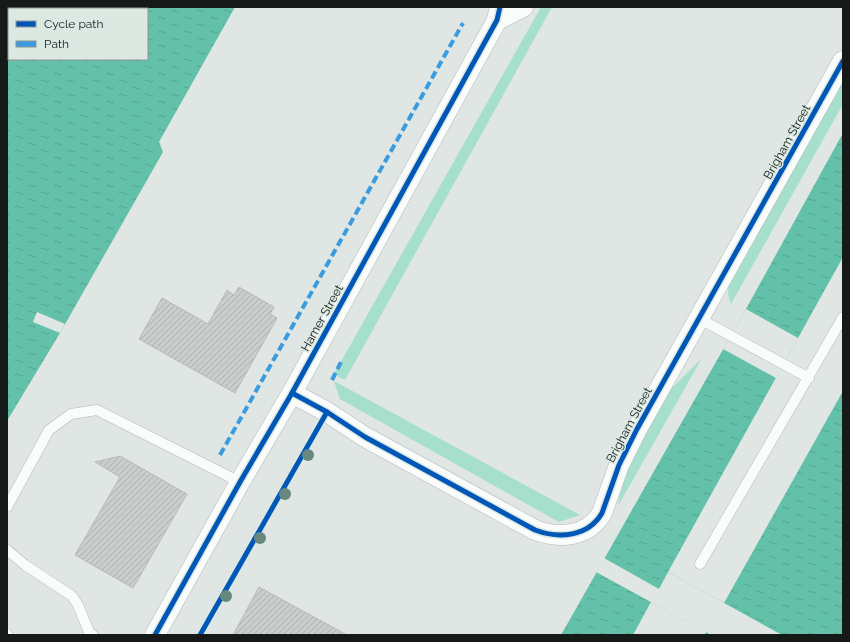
<svg xmlns="http://www.w3.org/2000/svg" width="850" height="642" viewBox="0 0 850 642" font-family="Raleway,sans-serif">
<defs>
<pattern id="water-ripples" width="26" height="14" patternUnits="userSpaceOnUse"><rect width="26" height="14" fill="#62c1a8"/><path d="M2 4q2-2 4 0t4 0M15 11q2-2 4 0t4 0" fill="none" stroke="#54a590"/></pattern>
<pattern id="building-hatch" width="6" height="6" patternUnits="userSpaceOnUse"><rect width="6" height="6" fill="#c9cecc"/><path d="M-1 1l2-2M0 6l6-6M5 7l2-2" fill="none" stroke="#acb0ae"/></pattern>
</defs>
<rect width="100%" height="100%" fill="#dfe6e3"/>
<!-- grass -->
<g fill="#a6dfcc">
<path d="M541,7H552L345,380L334,374Z"/>
<path d="M843,73V104L731,304L728,295L729,280Z"/>
<path d="M702,358L618,506L624,468L666,394Z"/>
<path d="M334,381L580,515L559,522L340,399Z"/>
</g>
<!-- water -->
<g fill="url(#water-ripples)" fill-rule="evenodd">
<path d="M7,7H235L159,142L163,152L60,333L7,421ZM9,9H147V59H9Z"/>
<path d="M843,133V257L668,572L724,603L843,391V635H705L706,632L651,602L633,635H561L746,309Z"/>
</g>
<!-- pier -->
<g fill="#dfe6e3">
<path d="M746,309L798,338L776,378L723,349Z"/>
<path d="M37,312L65,324L60,333L33,322Z"/>
<path d="M604,558L659,589L668,572L782,635H711L596,572Z"/>
</g>
<g fill="none" stroke-linecap="round" stroke-linejoin="round">
<!-- ferry -->
<g stroke="#00382a" stroke-width="1" stroke-dasharray="5 4" stroke-linecap="butt">
<path d="M19,9L20,7"/>
<path d="M29,9L30,7"/>
<path d="M7,27L9,24"/>
<path d="M7,42L9,39"/>
</g>
</g>
<!-- building -->
<g fill="url(#building-hatch)" stroke="#b6bbb9">
<path d="M239,287L274,307L270,314L277,318L235,393L139,339L162,298L208,324L227,290L234,295Z"/>
<path d="M120,456L187,494L133,588L75,555L120,477L95,462Z"/>
<path d="M259,587L347,635H233Z"/>
</g>
<g fill="none" stroke-linecap="round" stroke-linejoin="round">
<defs>
<g id="service">
<path d="M700,319L809,378"/>
<path d="M7,507L49,430L71,414L97,410L240,482"/>
<path d="M7,550L25,565L72,596L78,605L89,632L93,635"/>
<path d="M700,564L843,317"/>
<path d="M7,634V635"/>
</g>
<g id="minor">
<path d="M497,20L523,7"/>
<path d="M292,393L327,412L365,437L535,530C559,539 588,537 602,513L619,465L637,429L843,61"/>
<path d="M155,635L240,482L292,393L497,20L500,7"/>
</g>
</defs>
<!-- service casing -->
<use href="#service" stroke="#b4b9b7" stroke-width="11"/>
<!-- minor casing -->
<use href="#minor" stroke="#b4b9b7" stroke-width="21"/>
<!-- service -->
<use href="#service" stroke="#fafbfb" stroke-width="10"/>
<!-- minor -->
<use href="#minor" stroke="#fafbfb" stroke-width="20"/>
<!-- quiet -->
<g stroke="#3b9bdf" stroke-width="4" stroke-dasharray="8 4" stroke-linecap="butt">
<path d="M332,380L342,360"/>
<path d="M220,455L463,23"/>
</g>
<defs>
<g id="cycleway">
<path d="M292,393L327,412L365,437L535,530C559,539 588,537 602,513L619,465L637,429L843,61"/>
<path d="M155,635L240,482L292,393L497,20L500,7"/>
<path d="M200,635L327,412"/>
</g>
</defs>
<!-- cycleway casing -->
<use href="#cycleway" stroke="#dce9e3" stroke-width="8"/>
<!-- cycleway -->
<use href="#cycleway" stroke="#0057b8" stroke-width="5"/>
</g>
<!-- trees -->
<g fill="#66887f">
<circle cx="308" cy="455" r="6"/>
<circle cx="285" cy="494" r="6"/>
<circle cx="260" cy="538" r="6"/>
<circle cx="226" cy="596" r="6"/>
</g>
<g text-anchor="middle" stroke-width="3" stroke-linejoin="round" paint-order="stroke">
<!-- street labels -->
<g font-size="12" fill="#151a18" stroke="#dce9e3">
<text transform="translate(787 142) rotate(-61)" y="4">Brigham Street</text>
<text transform="translate(322 318) rotate(-61)" y="4">Hamer Street</text>
<text transform="translate(629 425) rotate(-62)" y="4">Brigham Street</text>
</g>
</g>
<!-- border -->
<rect width="850" height="642" fill="none" stroke="#151a18" stroke-width="16"/>
<!-- legend -->
<rect x="8" y="8" width="140" height="52" fill="#dce9e3" stroke="#8c9692"/>
<rect x="16" y="21" width="20" height="6" fill="#0057b8" stroke="#8c9692"/>
<text x="44" y="28" font-size="12" fill="#151a18">Cycle path</text>
<rect x="16" y="41" width="20" height="6" fill="#3b9bdf" stroke="#8c9692"/>
<text x="44" y="48" font-size="12" fill="#151a18">Path</text>
</svg>
